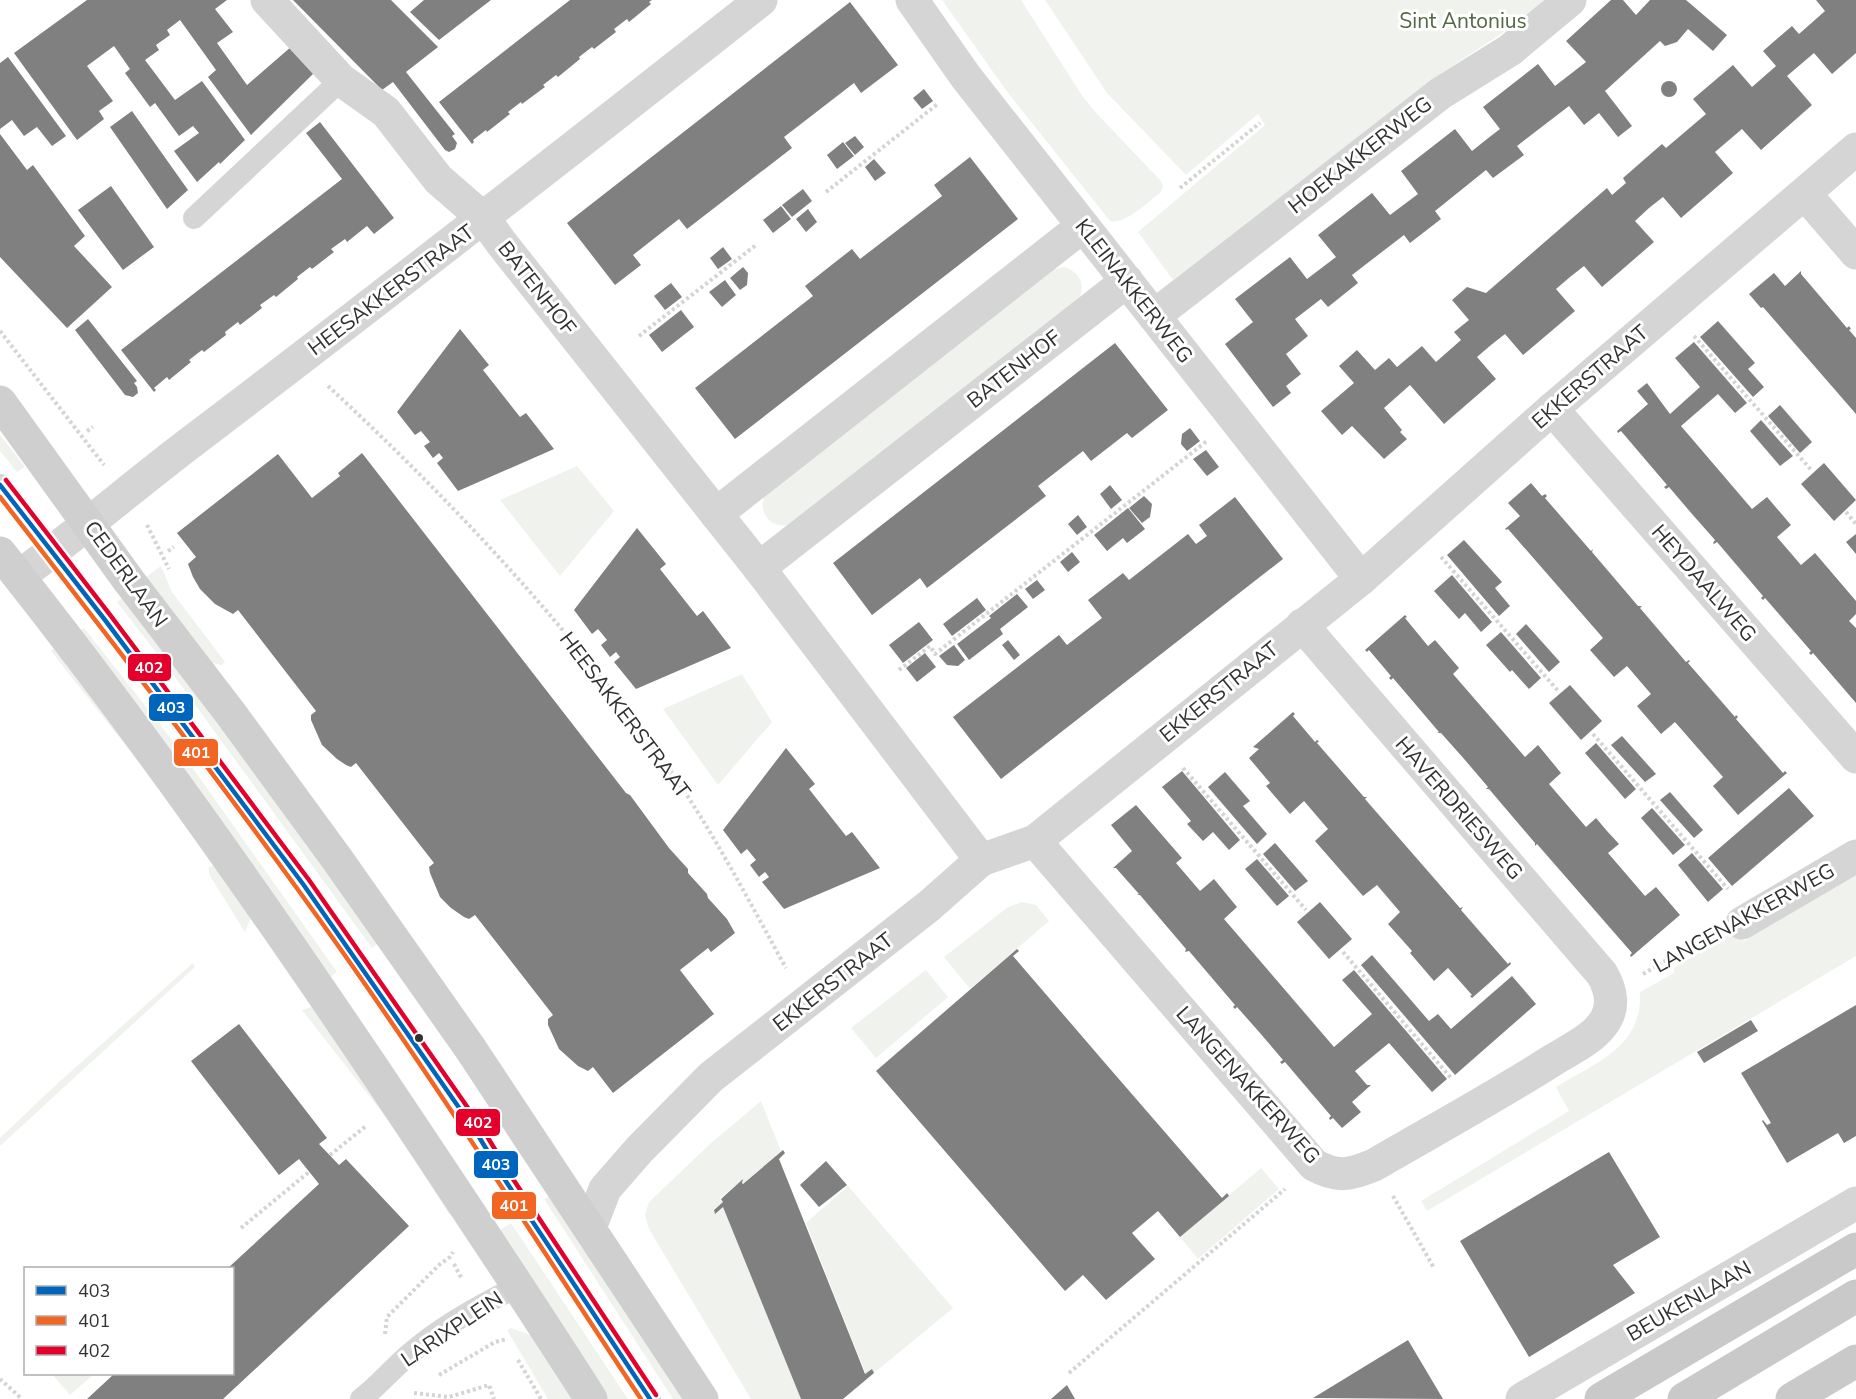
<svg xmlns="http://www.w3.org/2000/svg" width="1856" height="1399" viewBox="0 0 1856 1399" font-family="'Nunito Sans',sans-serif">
<rect width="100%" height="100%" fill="#fff"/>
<!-- green -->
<g fill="#f0f3ed">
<path d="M942,0H1021L1083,97L1099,116L1161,181L1163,187L1160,193C1148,202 1125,225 1110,221L1008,93Z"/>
<path d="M1045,0H1544L1516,24L1437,76L1173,280L1138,232L1265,125L1258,114L1186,175L1107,93Z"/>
<path d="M1064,267C1082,273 1087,288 1076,303L787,525C768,528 758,511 765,494L1052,270Z"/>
<path d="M0,435L25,467L17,472L0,451Z"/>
<path d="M577,466L614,511L560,576L500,500Z"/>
<path d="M161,566L172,592L225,662L221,665L201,660L141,581Z"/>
<path d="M127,594L382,940L372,948L172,673L117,602Z"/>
<path d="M84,628L180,750L337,972L326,980L75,634Z"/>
<path d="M59,645L156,784L51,651Z"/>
<path d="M742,674L772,722L718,785L663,709Z"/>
<path d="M217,864L254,911L245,932L209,874V867Z"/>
<path d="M1856,874V956L1427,1211L1421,1201L1569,1111L1556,1087C1595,1063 1643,1047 1640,992L1674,973V968L1736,930L1744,941Z"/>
<path d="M1022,902L1036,905L1049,921L970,989L944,957L1008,907Z"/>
<path d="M193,963L195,967L0,1146V1138L58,1083Z"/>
<path d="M926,970L948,997L876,1058L851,1028Z"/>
<path d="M320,1004L457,1209L449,1214L395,1129L302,1010Z"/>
<path d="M761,1101L781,1151L744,1183L741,1181L720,1198L723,1202L713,1210L716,1213L723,1207L801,1399H751L649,1229L645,1215L649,1202L710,1144Z"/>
<path d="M1261,1168L1279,1189L1198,1259L1180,1237Z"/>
<path d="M848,1186L953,1308L874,1373L872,1369L866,1374L806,1223Z"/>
<path d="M555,1193L690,1399H673L544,1199Z"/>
<path d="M511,1223L628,1399H607L497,1232Z"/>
<path d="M511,1328L533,1336L559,1369L571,1399H548L507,1330Z"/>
<path d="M52,1374H94L70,1395Z"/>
</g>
<!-- building -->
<g fill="#808080">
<path d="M87,0H227L215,9L233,32L217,43L247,85L292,46L315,72L251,135L208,77L216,70L180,20L167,30L170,35L156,45L159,50L145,60L175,100L202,81L245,140L220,164L219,162L197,182L174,151L199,133L193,126L179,136L155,103L150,107L125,73L130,69L114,46L87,66L113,101L99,111L104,119L77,140L14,53Z"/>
<path d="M293,0H391L438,47L406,72L455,134L452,136L457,143L455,149L449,152L445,150L393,82L382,90Z"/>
<path d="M424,0H491L439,40L410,12Z"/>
<path d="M570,0H652L649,2L651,4L629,22L627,19L614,29L616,32L594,49L592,47L579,57L580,59L558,77L556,75L543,85L545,87L522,104L521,102L508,112L510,114L487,132L486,130L473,140L474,142L472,144L439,102Z"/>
<path d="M1611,0H1623L1636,15L1650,0H1686L1727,35L1713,51L1688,29L1677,42L1665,46L1660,41L1605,91L1632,126L1618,137L1599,113L1584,125L1569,106L1517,146L1524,155L1493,178L1486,170L1435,211L1441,219L1410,243L1404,235L1352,275L1358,283L1328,307L1321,299L1295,319L1308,336L1286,354L1301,374L1286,386L1291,393L1273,407L1225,344L1253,322L1235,299L1290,257L1307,279L1336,257L1318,235L1372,193L1390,215L1418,194L1401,171L1455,129L1472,151L1487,139L1500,129L1483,107L1538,64L1555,86L1586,62L1566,41Z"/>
<path d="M1816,0H1856V53L1832,74L1814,53L1787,76L1812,105L1761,150L1742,129L1715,152L1733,173L1681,218L1663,197L1649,208L1635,221L1654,242L1602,287L1584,266L1570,277L1556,289L1575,311L1523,355L1505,334L1491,345L1477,357L1496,379L1444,424L1410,385L1384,408L1402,430L1400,432L1407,439L1384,459L1352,426L1342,435L1321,411L1354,383L1339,366L1357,350L1375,370L1389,358L1397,367L1422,346L1436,362L1461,340L1454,332L1469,320L1452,300L1467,287L1486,293L1607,188L1612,195L1626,183L1623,178L1662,144L1666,148L1706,114L1693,99L1733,65L1752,87L1776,66L1763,51L1792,26L1799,34L1825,11Z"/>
<path d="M850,2L898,65L861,93L854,83L784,137L792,148L687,229L679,219L633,255L641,265L615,285L567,223Z"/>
<path d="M8,57L66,136L52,146L37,127L24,136L12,120L0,129V63Z"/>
<circle cx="1669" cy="89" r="8"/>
<path d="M924,89L933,101L922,109L913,98Z"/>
<path d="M132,111L188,190L167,209L110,127Z"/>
<path d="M320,122L394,218L374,234L367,226L347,242L345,239L331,249L334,252L312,269L310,267L297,277L298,279L276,297L274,295L260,305L262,308L240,325L238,322L225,332L226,335L204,352L202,350L189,360L191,362L169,380L167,377L154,388L156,390L154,392L121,350L342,179L306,133Z"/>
<path d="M0,134L27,170L33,165L85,236L74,246L112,287L67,328L0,257Z"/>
<path d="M855,136L864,147L855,155L845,143Z"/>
<path d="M843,142L854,156L837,169L827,155Z"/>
<path d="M970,157L1018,219L735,439L695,388L813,296L805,286L829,267L852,249L860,259L942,196L934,185Z"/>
<path d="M874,159L886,173L875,181L865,167Z"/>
<path d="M111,186L154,247L123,270L78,210Z"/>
<path d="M803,189L812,201L792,217L782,205Z"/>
<path d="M781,206L791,219L773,233L763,220Z"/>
<path d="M808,209L817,222L806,232L796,219Z"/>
<path d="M723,247L732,259L718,269L710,258Z"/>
<path d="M743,267L748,273L747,285L740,290L730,278Z"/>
<path d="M1801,271V274L1847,328L1849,326L1851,329L1849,330L1856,338V414L1763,307L1761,308L1749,294L1774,273L1785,286Z"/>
<path d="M725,280L736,295L722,307L709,292Z"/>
<path d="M671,283L682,297L665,310L654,296Z"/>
<path d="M681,310L694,327L662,352L649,335Z"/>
<path d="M88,319L137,381L134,383L137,387L138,393L133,397L125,395L75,330Z"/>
<path d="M1718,321L1755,363L1748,369L1764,387L1753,397L1700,337Z"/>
<path d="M460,329L489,365L483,370L520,417L526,413L554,449L458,491L437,463L443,458L439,453L433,458L424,446L430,442L421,431L415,435L397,412Z"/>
<path d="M1694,342L1747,403L1735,413L1718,394L1681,426L1752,509L1767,497L1791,525L1777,537L1801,565L1815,553L1856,601V614L1849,621L1856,628V703L1813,653L1811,655L1809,653L1811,651L1765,598L1763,600L1761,598L1763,596L1717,542L1714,544L1713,543L1715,540L1692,514L1669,487L1666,489L1664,487L1667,485L1621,431L1618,433L1617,431L1648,404L1637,391L1647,383L1670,414L1700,387L1675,358Z"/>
<path d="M1115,343L1168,410L1132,438L1127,433L1091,461L1083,451L1038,486L1046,496L927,588L920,578L872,615L833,563Z"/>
<path d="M1780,405L1812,442L1800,453L1768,416Z"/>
<path d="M1761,420L1793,456L1780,466L1750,431Z"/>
<path d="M1190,428L1200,441L1187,451L1181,444L1182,434Z"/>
<path d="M1206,450L1219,467L1207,476L1193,459Z"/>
<path d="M362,453L626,793L630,795L669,848L688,869V873L707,894L708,898L727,919L735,933L711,952L708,948L680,970L714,1014L613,1093L593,1067L588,1071L578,1066L559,1049L548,1025V1019L553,1015L475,915L469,919L464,917L451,908L440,897L430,873L429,867L434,863L356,763L351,767L346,765L337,759L322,745L311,720V715L316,711L238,610L233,614L215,604L200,589L193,577L188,564L196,557L177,533L278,454L312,498L340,476L338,473Z"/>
<path d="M1824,463L1856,500L1834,521L1801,484Z"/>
<path d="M1531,483L1542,496L1545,494L1547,496L1545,498L1591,551L1593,549L1592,552L1638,606H1642L1640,608L1686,662L1689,660L1690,661L1688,663L1735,717L1736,715L1738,717L1736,719L1783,773L1785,771L1787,773L1738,815L1713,786L1723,777L1675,722L1661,734L1637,706L1651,694L1627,666L1614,677L1590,650L1603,638L1508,529L1506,530L1505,529L1520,516L1508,503Z"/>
<path d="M1110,485L1122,500L1111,509L1100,494Z"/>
<path d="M1144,496L1152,504L1150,517L1142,523L1129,508Z"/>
<path d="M1235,497L1283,559L1001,779L953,717L1059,635L1067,645L1102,618L1088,600L1123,573L1129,580L1188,534L1196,544L1207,536L1199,525Z"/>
<path d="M1128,508L1145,529L1127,543L1123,538L1107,551L1094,535Z"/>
<path d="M1078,515L1087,527L1077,535L1068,524Z"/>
<path d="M637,528L666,564L660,569L697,616L703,611L731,648L636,689L614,662L620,657L616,652L610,657L601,645L607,640L598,629L592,634L574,610Z"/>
<path d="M1856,534V554L1846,542Z"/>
<path d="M1464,540L1502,582L1495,588L1510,606L1499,616L1447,555Z"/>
<path d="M1072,552L1080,562L1068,572L1060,562Z"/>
<path d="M1452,575L1492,622L1481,632L1465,613L1459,619L1434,591Z"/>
<path d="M1037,580L1045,590L1033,599L1025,589Z"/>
<path d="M1017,594L1028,607L1000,629L1003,634L969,660L957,644L991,618L989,616Z"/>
<path d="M977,598L986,610L952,636L943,624Z"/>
<path d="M1405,615L1407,617L1405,618L1428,646L1435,640L1459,668L1453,674L1525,757L1538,745L1561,773L1549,784L1586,827L1596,818L1607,831L1619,844L1608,853L1645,896L1656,887L1680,915L1631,957L1630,955L1632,953L1537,844L1535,846V843L1489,789H1486L1488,787L1465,760L1441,733H1437L1439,732L1393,678L1391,680L1389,678L1391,676L1369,650L1367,652L1365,650Z"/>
<path d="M919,622L933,640L903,663L889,645Z"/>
<path d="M1526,624L1560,662L1549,672L1516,634Z"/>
<path d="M1501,632L1541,678L1529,689L1512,670L1510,672L1486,645Z"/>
<path d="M1008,640L1020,655L1014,660L1002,645Z"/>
<path d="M954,645L965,660L958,666L947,665L939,656Z"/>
<path d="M925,653L936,667L917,682L906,668Z"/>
<path d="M1570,685L1602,721L1581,740L1549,703Z"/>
<path d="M1293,712L1295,714L1293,716L1315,742L1317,740L1319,741L1317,743L1364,797H1367L1365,799L1460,908L1463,907L1461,910L1508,964L1510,962L1511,964L1472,998L1470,996L1472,995L1448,968L1434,981L1410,953L1412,951L1388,924L1400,912L1377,885L1363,896L1315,841L1328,829L1304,801L1290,814L1266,786L1270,783L1249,758L1259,749L1253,747Z"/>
<path d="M1622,736L1656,774L1645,782L1611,745Z"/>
<path d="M1596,743L1636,789L1625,799L1585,753Z"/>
<path d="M786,748L815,784L809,789L846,836L852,832L880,868L784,909L762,882L769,877L765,872L759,877L750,865L756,860L747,849L741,854L723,830Z"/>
<path d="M1182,771L1240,840L1229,850L1213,832L1203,841L1187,824L1191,821L1162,787Z"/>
<path d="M1225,772L1250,801L1243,806L1267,834L1257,844L1208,787Z"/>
<path d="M1789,788L1814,816L1732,886L1708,858Z"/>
<path d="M1670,792L1703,830L1694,838L1660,800Z"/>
<path d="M1136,805L1182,858L1176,863L1200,891L1214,879L1237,907L1224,919L1334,1047L1372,1014L1342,980L1354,970L1447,1079L1432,1092L1389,1043L1355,1071L1367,1085H1371L1352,1102L1361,1112L1342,1128L1333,1118L1330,1120L1329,1118L1331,1116L1285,1062L1282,1064L1280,1062L1283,1060L1260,1033L1237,1007L1235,1009L1233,1007L1235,1005L1189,951L1185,952L1186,949L1140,895H1137L1139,894L1116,868H1113L1132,851L1111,825Z"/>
<path d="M1652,808L1685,845L1673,855L1641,818Z"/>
<path d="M1275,843L1308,881L1295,891L1263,854Z"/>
<path d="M1692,853L1723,889L1708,902L1678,865Z"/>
<path d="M1257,859L1289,896L1277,906L1245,869Z"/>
<path d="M1320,902L1352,939L1329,959L1297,922Z"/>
<path d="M1017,949L1019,951L1013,956L1105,1063L1222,1198L1227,1193L1229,1196L1180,1237L1158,1211L1132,1233L1155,1259L1106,1300L1083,1275L1065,1291L876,1071Z"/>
<path d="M1372,955L1429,1021L1438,1014L1451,1029L1512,976L1536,1004L1455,1075L1361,965Z"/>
<path d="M1856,1005V1136L1844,1143L1838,1133L1787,1163L1762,1121L1763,1120L1767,1125L1771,1123L1741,1073Z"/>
<path d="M1751,1020L1758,1031L1704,1063L1697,1052Z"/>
<path d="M239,1024L327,1138L319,1144L339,1165L346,1159L409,1226L223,1399H87L114,1374H232V1268H228L319,1184L299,1159L279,1175L191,1061Z"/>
<path d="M783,1150L785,1153L779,1159L852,1341L865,1374L872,1369L874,1373L843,1399H801L723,1207L715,1214L714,1210L723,1202L721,1199L743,1179L742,1183L743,1184Z"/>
<path d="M1609,1152L1660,1237L1613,1265L1635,1293L1529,1357L1460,1241Z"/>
<path d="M826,1161L847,1185L819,1207L800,1185Z"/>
<path d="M1408,1340L1443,1399L1313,1398Z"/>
<path d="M1067,1385L1075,1399H1051Z"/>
</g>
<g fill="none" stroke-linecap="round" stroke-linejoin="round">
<!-- path -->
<g stroke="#d4d4d4" stroke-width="4" stroke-dasharray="3 3" stroke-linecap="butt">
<path d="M1180,188L1260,123"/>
<path d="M826,192L939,103"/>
<path d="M0,331L104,465"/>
<path d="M639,336L756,245"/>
<path d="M1694,336L1812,471"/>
<path d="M328,386C455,504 575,632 674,776C716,837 750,903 786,968"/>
<path d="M87,431L93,427"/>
<path d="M1846,512L1856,524"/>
<path d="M147,525L169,569"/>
<path d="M168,551L174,547"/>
<path d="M1441,557L1559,692"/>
<path d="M899,670L930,646L935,654L1207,441"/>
<path d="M1593,734L1728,889"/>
<path d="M1183,768L1306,910"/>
<path d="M1343,952L1451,1078"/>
<path d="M1643,974L1709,935"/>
<path d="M330,1155L366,1126"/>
<path d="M1393,1196L1434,1268"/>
<path d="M241,1228L309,1172"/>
<path d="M454,1264L462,1279"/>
<path d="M385,1334L387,1317L439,1265L450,1257L453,1252"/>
<path d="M518,1360L541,1399"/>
<path d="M1069,1373L1285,1189"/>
<path d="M439,1375L495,1342L507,1339"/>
<path d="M0,1379L22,1399"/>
<path d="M414,1393L449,1397L489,1385L494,1399"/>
</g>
<!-- lane -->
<g stroke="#d5d5d5" stroke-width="22">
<path d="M194,218L341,80"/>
<path d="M0,485L105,620L303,884L476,1132L507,1183L650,1399"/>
<path d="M361,1399C379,1385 394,1367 412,1352C442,1326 484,1303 519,1286"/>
</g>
<!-- street -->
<g stroke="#d5d5d5" stroke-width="33">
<path d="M267,0L341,80L386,112L438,179L484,219L503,245L759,568L981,860"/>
<path d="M912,0L966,77L1361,579"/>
<path d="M1805,194L1856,253"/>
<path d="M1154,316L1441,93L1510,50L1570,0"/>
<path d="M1552,409L1856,757"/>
<path d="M716,514L1083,226"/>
<path d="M759,568L1127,281"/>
<path d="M19,576C78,534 132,487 190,443C382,297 572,149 761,0"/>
<path d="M1035,841L1314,1165C1338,1178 1350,1175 1374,1165C1434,1130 1495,1097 1553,1060C1569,1050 1591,1040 1602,1025C1615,1009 1612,991 1602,974L1302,625"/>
<path d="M1742,923L1856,856"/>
<path d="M590,1228L605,1189L639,1150L711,1077L929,906L981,860L1035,841L1361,579L1552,409L1856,149"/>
<path d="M1522,1399L1856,1203"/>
</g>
<!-- secondary -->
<g stroke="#cfcfcf" stroke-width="33">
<path d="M0,402L129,581L231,714L337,859L470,1048L702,1399"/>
<path d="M0,553C134,721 257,896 377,1074C449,1182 521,1289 591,1399"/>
</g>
<!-- primary -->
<g stroke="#c9c9c9" stroke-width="33">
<path d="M1601,1399L1856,1249"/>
<path d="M1684,1399L1856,1296"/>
<path d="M1792,1399L1856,1361"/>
</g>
<defs>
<path id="bus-1" d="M0,485L105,620L303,884L476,1132L507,1183L650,1399"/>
<path id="bus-2" d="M0,497C100,626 200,755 296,887C417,1053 527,1227 641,1399"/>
<path id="bus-3" d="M6,480L111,616L309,880L482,1128L513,1179L656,1395"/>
</defs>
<!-- bus-1 casing -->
<use href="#bus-1" stroke="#fff" stroke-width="9"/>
<!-- bus-2 casing -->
<use href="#bus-2" stroke="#fff" stroke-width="9"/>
<!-- bus-3 casing -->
<use href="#bus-3" stroke="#fff" stroke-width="9"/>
<!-- bus-1 -->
<use href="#bus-1" stroke="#0065bd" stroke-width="4.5"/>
<!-- bus-2 -->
<use href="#bus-2" stroke="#f26522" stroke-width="4.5"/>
<!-- bus-3 -->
<use href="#bus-3" stroke="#e4002b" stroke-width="4.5"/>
</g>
<!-- markers -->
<circle fill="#313131" stroke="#fff" stroke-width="2" cx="419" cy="1038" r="5"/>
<g text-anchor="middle" stroke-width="6" stroke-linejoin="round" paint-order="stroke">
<!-- park labels -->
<g font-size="21" fill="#536942" stroke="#fff">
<text x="1463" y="28">Sint Antonius</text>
</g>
<!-- street labels -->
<g font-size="21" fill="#313131" stroke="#fff">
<text transform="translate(1360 155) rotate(-38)" y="7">HOEKAKKERWEG</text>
<text transform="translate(537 288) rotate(52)" y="7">BATENHOF</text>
<text transform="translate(391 290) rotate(-37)" y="7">HEESAKKERSTRAAT</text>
<text transform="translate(1134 291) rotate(52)" y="7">KLEINAKKERWEG</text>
<text transform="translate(1014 369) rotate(-38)" y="7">BATENHOF</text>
<text transform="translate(1590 377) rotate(-41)" y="7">EKKERSTRAAT</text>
<text transform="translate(126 574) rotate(54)" y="7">CEDERLAAN</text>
<text transform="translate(1704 583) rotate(49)" y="7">HEYDAALWEG</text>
<text transform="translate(1219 692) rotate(-39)" y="7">EKKERSTRAAT</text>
<text transform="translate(625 715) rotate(53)" y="7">HEESAKKERSTRAAT</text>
<text transform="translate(1459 808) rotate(49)" y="7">HAVERDRIESWEG</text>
<text transform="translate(1744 918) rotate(-29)" y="7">LANGENAKKERWEG</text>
<text transform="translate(833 982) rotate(-38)" y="7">EKKERSTRAAT</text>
<text transform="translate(1248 1085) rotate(48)" y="7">LANGENAKKERWEG</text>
<text transform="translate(1689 1301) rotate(-30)" y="7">BEUKENLAAN</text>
<text transform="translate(452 1329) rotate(-34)" y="7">LARIXPLEIN</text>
</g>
</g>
<g stroke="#fff" stroke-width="2">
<rect x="127" y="653" width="45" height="29" rx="6" fill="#e4002b"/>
<rect x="148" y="693" width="46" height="29" rx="6" fill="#0065bd"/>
<rect x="173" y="738" width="46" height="29" rx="6" fill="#f26522"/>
<rect x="455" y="1108" width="46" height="29" rx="6" fill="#e4002b"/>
<rect x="473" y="1150" width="46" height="29" rx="6" fill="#0065bd"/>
<rect x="491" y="1191" width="46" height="29" rx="6" fill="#f26522"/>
</g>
<g font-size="16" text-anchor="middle" font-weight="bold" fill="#fff">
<text x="149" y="673">402</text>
<text x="171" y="713">403</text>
<text x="196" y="758">401</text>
<text x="478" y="1128">402</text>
<text x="496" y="1170">403</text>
<text x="514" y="1211">401</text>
</g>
<!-- legend -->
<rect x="24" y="1267" width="210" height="108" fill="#ffffff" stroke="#adadad" stroke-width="1.5"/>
<rect x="36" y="1286" width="30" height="9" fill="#0065bd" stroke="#adadad" stroke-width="1.5"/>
<text x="78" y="1297" font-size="18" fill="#313131">403</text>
<rect x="36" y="1316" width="30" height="9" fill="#f26522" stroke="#adadad" stroke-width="1.5"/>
<text x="78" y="1327" font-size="18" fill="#313131">401</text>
<rect x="36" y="1346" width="30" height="9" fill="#e4002b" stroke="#adadad" stroke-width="1.5"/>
<text x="78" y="1357" font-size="18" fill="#313131">402</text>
</svg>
